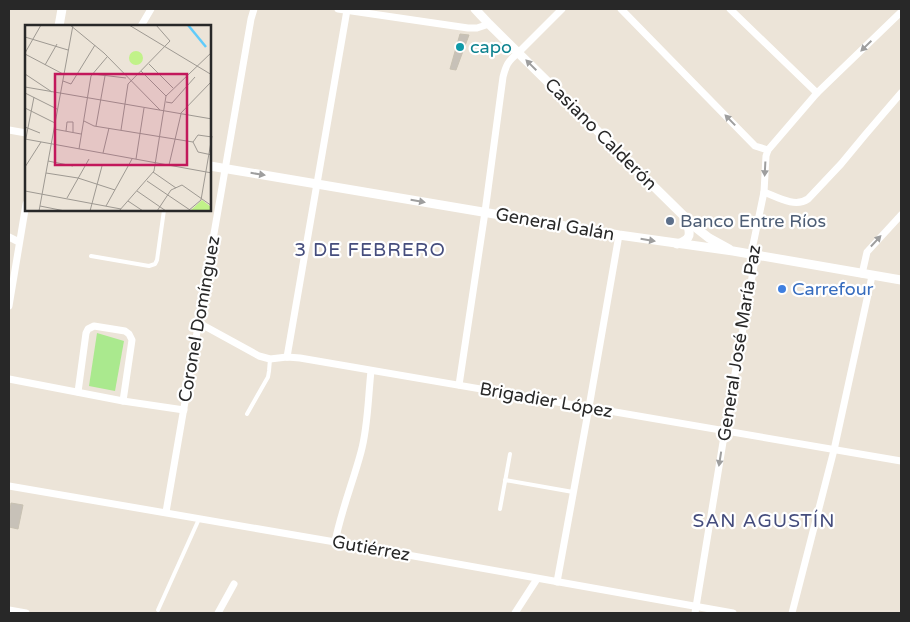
<svg xmlns="http://www.w3.org/2000/svg" width="910" height="622" viewBox="0 0 910 622" font-family="'Varela Round',sans-serif">
<rect width="100%" height="100%" fill="#ece4d8"/>
<!-- green -->
<path fill="#aae98e" d="M97,333L124,341L115,391L89,386Z"/>
<!-- building -->
<g fill="#c7c1b8" stroke="#c8c1b2">
<path d="M460,34L469,35L456,70L450,69Z"/>
<path d="M11,503L23,505L18,529L9,527V516Z"/>
</g>
<g fill="none" stroke-linecap="round" stroke-linejoin="round">
<!-- service -->
<g stroke="#fff" stroke-width="4">
<path d="M91,256L149,266L155,264L157,260L164,210"/>
<path d="M247,414L268,377L269,371L270,359"/>
<path d="M505,480L573,492"/>
<path d="M500,509L510,454"/>
<path d="M158,610L199,519"/>
</g>
<!-- minor -->
<g stroke="#fff" stroke-width="7">
<path d="M338,9L468,28H477L489,24"/>
<path d="M621,9L755,146L768,150"/>
<path d="M730,9L817,93"/>
<path d="M141,26L151,9"/>
<path d="M9,130L26,133"/>
<path d="M764,192C777,197 795,208 808,199L841,164L865,135L901,93"/>
<path d="M9,237L19,242"/>
<path d="M862,274L867,252L901,215"/>
<path d="M9,306L26,204"/>
<path d="M199,323L259,356L270,359L287,357L300,358L901,461"/>
<path d="M287,357L347,10"/>
<path d="M9,379L123,401L184,410"/>
<path d="M459,385L485,212L503,77C506,65 508,61 518,53L562,9"/>
<path d="M78,392L86,333L88,329L94,326L125,331L129,334L132,340L123,401"/>
<path d="M9,486L335,542L733,613"/>
<path d="M166,512L251,19L254,9"/>
<path d="M335,542C341,511 353,482 361,452C368,427 368,398 371,371"/>
<path d="M557,582L589,407L619,235"/>
<path d="M9,610L26,613"/>
<path d="M218,613L234,584"/>
<path d="M515,613L537,579"/>
<path d="M695,613L725,430L754,266L753,245L764,192L766,156L768,150L817,93L901,12"/>
<path d="M792,613L834,450L872,276"/>
</g>
<!-- tertiary -->
<g stroke="#fff" stroke-width="9">
<path d="M475,9L489,24L695,227L709,238L729,249"/>
<path d="M59,26L62,9"/>
<path d="M210,166L619,235L733,251L901,280"/>
<path d="M677,244C692,239 691,234 686,220"/>
</g>
</g>
<!-- one-way arrows -->
<defs><path id="oneway-solid" d="M-6-.8H1V-3.2L6.5 0L1 3.2V.8H-6Z" transform="scale(1.25)"/></defs>
<g fill="#9e9e9e">
<use href="#oneway-solid" transform="translate(866 46) rotate(136)"/>
<use href="#oneway-solid" transform="translate(531 65) rotate(-135)"/>
<use href="#oneway-solid" transform="translate(730 120) rotate(-134)"/>
<use href="#oneway-solid" transform="translate(765 169) rotate(93)"/>
<use href="#oneway-solid" transform="translate(258 174) rotate(9)"/>
<use href="#oneway-solid" transform="translate(418 201) rotate(10)"/>
<use href="#oneway-solid" transform="translate(648 240) rotate(9)"/>
<use href="#oneway-solid" transform="translate(876 241) rotate(-47)"/>
<use href="#oneway-solid" transform="translate(720 459) rotate(99)"/>
</g>
<!-- markers -->
<circle fill="#0f9aa8" stroke="#fff" stroke-width="2" cx="460" cy="47" r="5"/>
<circle fill="#5c6f8a" stroke="#fff" stroke-width="2" cx="670" cy="221" r="5"/>
<circle fill="#3f7fe0" stroke="#fff" stroke-width="2" cx="782" cy="289" r="5"/>
<g text-anchor="middle" stroke-width="4.5" stroke-linejoin="round" paint-order="stroke">
<!-- culture labels -->
<g font-size="18" fill="#0d838f" stroke="#fff" text-anchor="start">
<text x="470" y="53">capo</text>
</g>
<!-- street labels -->
<g font-size="18" fill="#282828" stroke="#fff">
<text transform="translate(601 134) rotate(45)" y="6">Casiano Calderón</text>
<text transform="translate(555 224) rotate(10)" y="6">General Galán</text>
<text transform="translate(199 319) rotate(-80)" y="6">Coronel Domínguez</text>
<text transform="translate(739 343) rotate(-81)" y="6">General José María Paz</text>
<text transform="translate(546 400) rotate(10)" y="6">Brigadier López</text>
<text transform="translate(371 548) rotate(10)" y="6">Gutiérrez</text>
</g>
<!-- service labels -->
<g font-size="18" fill="#4e5e75" stroke="#fff" text-anchor="start">
<text x="680" y="227">Banco Entre Ríos</text>
</g>
<!-- shop labels -->
<g font-size="18" fill="#366cbe" stroke="#fff" text-anchor="start">
<text x="792" y="295">Carrefour</text>
</g>
<!-- neighbourhood labels -->
<g font-size="19" letter-spacing="1" fill="#454d7d" stroke="#fff">
<text x="370" y="256">3 DE FEBRERO</text>
<text x="764" y="527">SAN AGUSTÍN</text>
</g>
</g>
<!-- overview -->
<g transform="translate(25 25)">
<rect width="186" height="186" fill="#ece4d8"/>
<path d="M104 33a7 7 0 1 1 14 0a7 7 0 1 1-14 0ZM177,175L186,182V186H165Z" fill="#c1f289"/>
<path fill="none" stroke="#60cbfa" stroke-width="2.5" d="M163,0L181,22"/>
<path fill="none" stroke="#9e9992" stroke-width="1" d="M45,0L79,28L135,85M104,0L187,50M0,12L43,25M0,28L16,0M0,29L38,49M124,39L148,63M20,40L32,19M116,46L141,71M0,49L27,67M68,49L101,53M38,56L46,59L70,20M0,62L187,94M0,68L32,84M141,77L147,78L170,52M0,83L30,98M155,89L187,56M59,96L69,101L168,117M71,101L80,51M0,102L15,108M29,104L56,109M96,105L103,59L145,16L131,0M41,106L42,97H48V107M0,114L187,148M168,117L173,127L187,130M168,117L173,110L187,112M0,118L9,72M54,124L66,51L82,32M78,128L84,103M111,134L119,83M23,136L48,141M144,140L156,89M0,142L16,117M128,147L151,163M21,148L53,153L90,165M122,156L165,185M0,166L96,184M112,166L141,186M42,173L64,134M103,176L118,186M15,181L40,186M81,181L107,134M14,186L48,0M65,186L77,141M94,186L129,146L141,71L187,27M132,186L146,165L157,160L187,181M163,186L176,175L187,111"/>
<path fill="#c2185b" fill-opacity="0.15" stroke="#c2185b" stroke-width="2.5" d="M30,49H162V140H30Z"/>
<rect width="186" height="186" fill="none" stroke="#282828" stroke-width="2.5"/>
</g>
<!-- border -->
<rect width="910" height="622" fill="none" stroke="#282828" stroke-width="20"/>
</svg>
